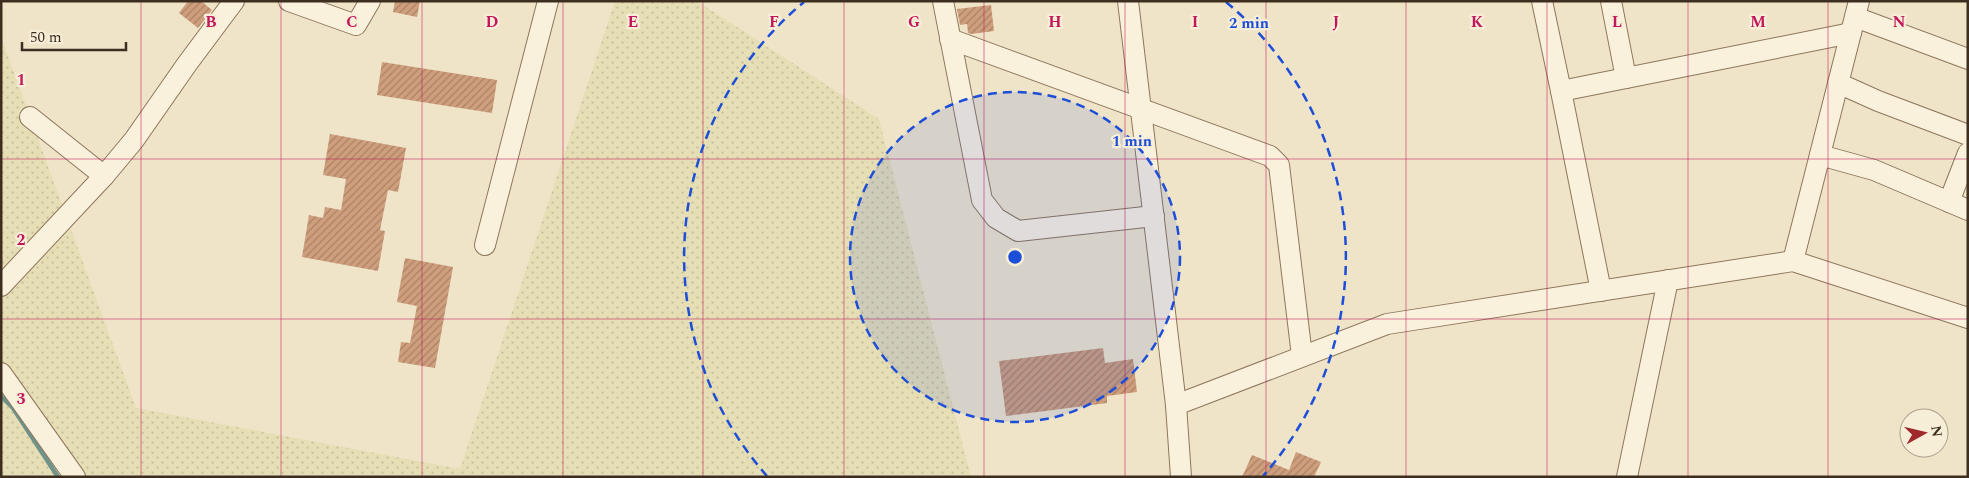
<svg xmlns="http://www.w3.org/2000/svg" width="1969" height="478" viewBox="0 0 1969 478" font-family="Spectral,serif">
<defs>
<pattern id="farmland-dots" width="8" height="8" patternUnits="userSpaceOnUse" patternTransform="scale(1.25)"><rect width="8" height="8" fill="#e6deb5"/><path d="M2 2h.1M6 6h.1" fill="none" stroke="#c6bf9b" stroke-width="1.8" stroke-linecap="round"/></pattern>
<pattern id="building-hatch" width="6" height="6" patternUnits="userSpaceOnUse" patternTransform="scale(1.25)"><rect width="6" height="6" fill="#cf9f7d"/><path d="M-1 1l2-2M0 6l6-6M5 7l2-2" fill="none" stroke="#a98266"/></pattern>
</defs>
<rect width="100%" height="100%" fill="#f0e4c8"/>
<!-- farmland -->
<path fill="url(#farmland-dots)" d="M615,1H697L879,119L971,477H1V37L136,408L460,469Z"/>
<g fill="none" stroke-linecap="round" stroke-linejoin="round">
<!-- stream -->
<path stroke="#6f938a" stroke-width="4.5" d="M1,396L13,408L58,477"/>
</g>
<!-- building -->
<g fill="url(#building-hatch)">
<path d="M188,1H201L212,10L198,28L179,13Z"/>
<path d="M395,1H420L417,17L393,12Z"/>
<path d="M991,5L994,31L971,34L968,33L967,24L960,25L957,9Z"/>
<path d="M382,62L497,80L492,113L377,95Z"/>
<path d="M330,134L406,148L398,192L388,190L380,230L385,231L378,271L302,257L309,215L323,218L325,207L341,210L346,179L323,175Z"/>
<path d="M405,258L453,267L435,368L398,362L401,342L410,343L417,306L397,302Z"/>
<path d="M1103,348L1105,363L1133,359L1137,392L1107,396V403L1006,416L999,361Z"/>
<path d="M1296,452L1321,462L1314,477H1242L1252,455L1289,470Z"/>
</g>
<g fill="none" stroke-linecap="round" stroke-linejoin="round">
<defs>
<g id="minor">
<path d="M289,1L356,25L370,1"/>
<path d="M943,1L982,200L996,218L1018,231L1154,216"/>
<path d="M1128,1L1176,405L1181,477"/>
<path d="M1542,1L1561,91L1851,33"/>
<path d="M1611,1L1626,78"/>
<path d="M1855,17L1968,59"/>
<path d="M950,39L1270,156L1279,165L1302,356"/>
<path d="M1838,83L1878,101L1968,135"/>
<path d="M1561,91L1601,291"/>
<path d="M30,117L104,176L134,140L187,64L234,1"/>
<path d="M1820,155L1874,170L1968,210"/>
<path d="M1949,202L1968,153"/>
<path d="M485,245L548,1"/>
<path d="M1793,261L1859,1"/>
<path d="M1,286L104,176"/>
<path d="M1,373L75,477"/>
<path d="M1176,405L1387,324L1793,261L1968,318"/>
<path d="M1627,477L1668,280"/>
</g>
</defs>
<!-- minor casing -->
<use href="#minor" stroke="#8d765c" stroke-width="22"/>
<!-- minor -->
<use href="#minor" stroke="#faf1dc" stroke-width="20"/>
</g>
<!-- grid -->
<path fill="none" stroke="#c2185b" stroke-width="1" stroke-opacity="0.55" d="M141,1V477M281,1V477M422,1V477M563,1V477M703,1V477M844,1V477M984,1V477M1125,1V477M1266,1V477M1406,1V477M1547,1V477M1688,1V477M1828,1V477M1,159H1968M1,319H1968"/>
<!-- distance rings -->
<circle cx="1015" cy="257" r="165" fill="#1d4ed8" fill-opacity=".12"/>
<g fill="none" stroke="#1d4ed8" stroke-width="2.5" stroke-dasharray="9 6">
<circle cx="1015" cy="257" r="165"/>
<path d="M767 476A331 331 0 0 1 804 2M1226 2A331 331 0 0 1 1263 476"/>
</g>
<g font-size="16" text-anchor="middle" font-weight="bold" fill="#c2185b" stroke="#f7eed8" stroke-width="4.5" stroke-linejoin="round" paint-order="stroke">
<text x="211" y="27">B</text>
<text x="352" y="27">C</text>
<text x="492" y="27">D</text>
<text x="633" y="27">E</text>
<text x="774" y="27">F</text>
<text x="914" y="27">G</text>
<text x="1055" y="27">H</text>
<text x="1195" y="27">I</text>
<text x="1336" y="27">J</text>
<text x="1477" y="27">K</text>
<text x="1617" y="27">L</text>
<text x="1758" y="27">M</text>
<text x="1899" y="27">N</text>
<text x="21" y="85">1</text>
<text x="21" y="245">2</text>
<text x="21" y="404">3</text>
</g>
<circle cx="1015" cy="257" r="8" fill="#1d4ed8" stroke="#f7eed8" stroke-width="2.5"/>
<g font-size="15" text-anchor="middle" font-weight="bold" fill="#1d4ed8" stroke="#f7eed8" stroke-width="4.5" stroke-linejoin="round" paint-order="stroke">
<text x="1249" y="28">2 min</text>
<text x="1132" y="146">1 min</text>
</g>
<!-- border -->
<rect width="1969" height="478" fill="none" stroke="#3d2e20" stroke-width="5"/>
<!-- north arrow -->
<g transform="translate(1924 433) rotate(82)"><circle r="24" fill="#f7eed8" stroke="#ada18e"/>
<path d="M0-4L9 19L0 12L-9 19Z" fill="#9e2a2b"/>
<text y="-8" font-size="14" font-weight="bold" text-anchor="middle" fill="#3d2e20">N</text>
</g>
<!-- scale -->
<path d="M22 42v8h104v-8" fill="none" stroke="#3d2e20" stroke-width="2.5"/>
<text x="30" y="42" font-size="15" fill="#3d2e20" stroke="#f7eed8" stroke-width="4" paint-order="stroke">50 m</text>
</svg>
